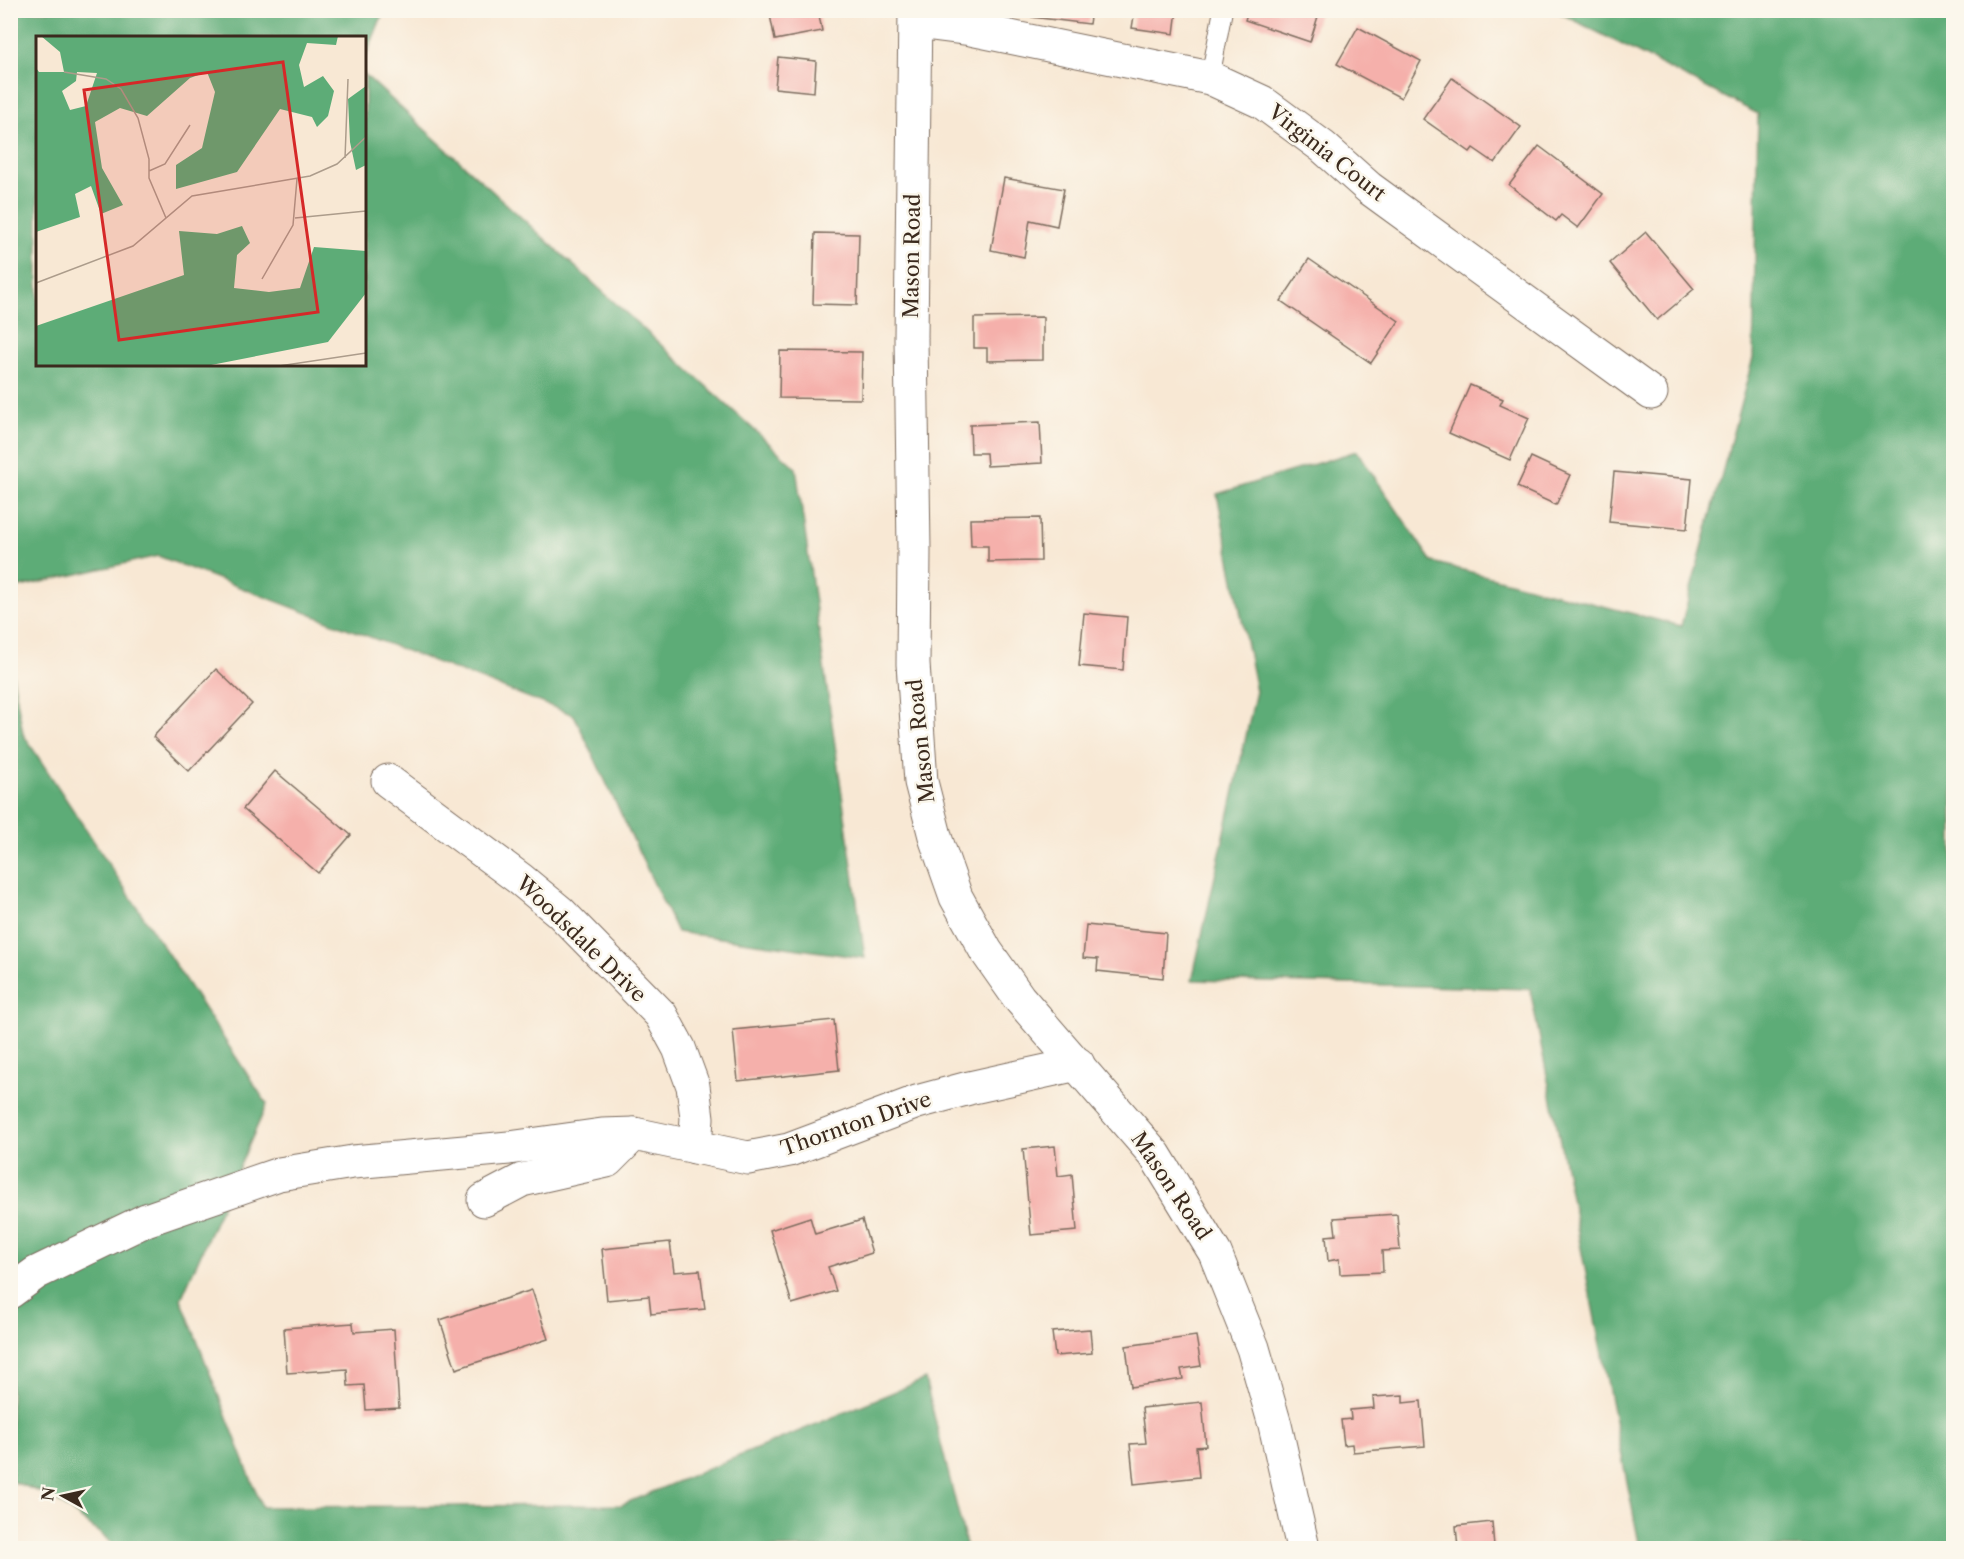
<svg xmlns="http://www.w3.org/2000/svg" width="1964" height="1559" viewBox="0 0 1964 1559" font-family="'Libre Caslon Text',serif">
<rect width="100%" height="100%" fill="#fbf7ec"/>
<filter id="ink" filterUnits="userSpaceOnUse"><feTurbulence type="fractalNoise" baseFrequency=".0167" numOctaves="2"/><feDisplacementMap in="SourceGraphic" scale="12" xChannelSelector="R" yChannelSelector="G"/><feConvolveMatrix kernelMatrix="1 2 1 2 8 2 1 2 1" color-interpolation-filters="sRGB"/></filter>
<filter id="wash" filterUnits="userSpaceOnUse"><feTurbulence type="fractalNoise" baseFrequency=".008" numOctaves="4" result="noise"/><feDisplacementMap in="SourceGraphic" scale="24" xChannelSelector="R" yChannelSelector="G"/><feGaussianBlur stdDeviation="1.35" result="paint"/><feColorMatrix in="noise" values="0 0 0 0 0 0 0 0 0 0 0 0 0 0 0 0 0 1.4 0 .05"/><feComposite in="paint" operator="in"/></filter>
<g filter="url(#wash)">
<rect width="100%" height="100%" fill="#f8e8d4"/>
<!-- forest -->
<g fill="#5dac77" stroke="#4c6b4a" stroke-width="1.5">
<path d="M10,11H384L365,58L364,38H38V364H364L365,75L796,468L865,958L677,932L574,715L158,556L11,589Z"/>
<path d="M1556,11H1953V1548H1640L1530,989L1192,980L1256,691L1217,494L1357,451L1432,562L1681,626L1753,358L1758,114Z"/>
<path d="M10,659L23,734L267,1104L181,1299L262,1507L621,1505L925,1379L967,1548H119L51,1496L11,1481Z"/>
</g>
<g id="blocks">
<!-- building -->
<g fill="#f5b0ab">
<path d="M769,10H818L822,31L775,40Z"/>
<path d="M1033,10H1091L1089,24L1032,17Z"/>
<path d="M1135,10H1177L1174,34L1132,28Z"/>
<path d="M1248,10H1320L1310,42L1245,20Z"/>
<path d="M1358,27L1421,61L1401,98L1337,64Z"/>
<path d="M778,57L816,61L814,92L775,88Z"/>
<path d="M1452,78L1521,127L1495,163L1473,148L1470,152L1423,119Z"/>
<path d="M1539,146L1603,194L1578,228L1561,215L1556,221L1509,185Z"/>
<path d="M1004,178L1064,189L1057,226L1030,220L1024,257L991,250Z"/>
<path d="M1646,232L1694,289L1657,320L1610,263Z"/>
<path d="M815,233L859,234L857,305L813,304Z"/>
<path d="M1309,259L1399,321L1371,363L1281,301Z"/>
<path d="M1043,317V360L987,361V348H974V318Z"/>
<path d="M780,351L862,352L861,399L779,398Z"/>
<path d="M1470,385L1503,399L1500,405L1529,418L1510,460L1449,433Z"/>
<path d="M1040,422L1042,463L987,466L986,453H971L970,425Z"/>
<path d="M1531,457L1570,475L1556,505L1517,487Z"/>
<path d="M1614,472L1692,479L1687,529L1609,522Z"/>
<path d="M1040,518L1041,561L988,562V546H971L970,519Z"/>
<path d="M1084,613L1127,617L1123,670L1079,666Z"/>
<path d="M216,669L252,704L189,771L153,737Z"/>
<path d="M275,771L351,835L318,873L243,809Z"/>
<path d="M1086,925L1166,933L1163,978L1097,971L1098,959L1083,958Z"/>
<path d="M834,1020L839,1070L738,1081L733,1030Z"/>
<path d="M1055,1146L1058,1176L1072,1174L1077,1231L1031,1235L1023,1149Z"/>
<path d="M1397,1214L1400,1250L1382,1251L1383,1272L1340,1274L1339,1259L1328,1261L1326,1236L1336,1235L1334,1218Z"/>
<path d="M810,1217L815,1234L862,1220L872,1253L828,1267L836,1291L792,1304L770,1230Z"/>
<path d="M670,1242L674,1272L700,1270L705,1309L651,1314L649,1296L607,1300L602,1249Z"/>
<path d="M532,1290L548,1339L456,1369L440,1320Z"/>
<path d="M353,1323L354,1332L394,1329L399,1408L366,1410L364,1385L348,1386L347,1369L287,1373L284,1328Z"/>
<path d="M1090,1329L1092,1353L1055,1356L1052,1332Z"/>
<path d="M1196,1336L1201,1366L1181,1369L1183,1379L1131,1387L1126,1346Z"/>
<path d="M1403,1395V1403L1421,1401L1425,1446L1353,1452L1352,1444L1344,1445L1341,1420L1351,1419L1350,1410L1374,1408L1373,1397Z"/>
<path d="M1202,1402L1206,1446L1196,1447L1199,1477L1134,1484L1130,1444L1146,1443L1142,1408Z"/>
<path d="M1492,1522L1494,1547L1458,1548L1456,1526Z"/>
</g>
</g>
</g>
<g filter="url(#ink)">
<use href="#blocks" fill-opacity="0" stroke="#7d6c5e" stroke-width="1.5"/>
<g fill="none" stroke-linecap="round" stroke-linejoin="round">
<defs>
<path id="service" d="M1210,78L1223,10"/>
<g id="minor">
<path d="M915,10L911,338L914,550L913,664L921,782L936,840L956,897L986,951L1019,998L1155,1155L1215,1253L1253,1348L1275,1425L1303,1548"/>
<path d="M916,22L971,29L1210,78L1262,102L1323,147L1369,188L1651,393"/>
<path d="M388,781L520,879L560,912L661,1015L679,1048L693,1086L697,1118L695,1147"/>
<path d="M484,1200L522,1180L607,1161L634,1134"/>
<path d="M10,1292L36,1273L146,1220L279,1174L353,1162L509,1148L602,1135L634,1134L748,1158L789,1150L917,1102L969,1088L1078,1064"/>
</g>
</defs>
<!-- service casing -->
<use href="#service" stroke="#7d6c5e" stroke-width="20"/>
<!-- minor casing -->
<use href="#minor" stroke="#7d6c5e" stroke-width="35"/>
<!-- service -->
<use href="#service" stroke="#fff" stroke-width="18"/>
<!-- minor -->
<use href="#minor" stroke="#fff" stroke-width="33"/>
</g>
</g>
<g text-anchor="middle" stroke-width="5" stroke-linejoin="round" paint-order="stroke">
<!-- street labels -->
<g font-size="21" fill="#3b2a1e" stroke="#fbf7ec">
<text transform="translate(1327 153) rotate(38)" y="7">Virginia Court</text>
<text transform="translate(912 256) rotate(-89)" y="7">Mason Road</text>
<text transform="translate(921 741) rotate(-96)" y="7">Mason Road</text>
<text transform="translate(581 939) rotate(44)" y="7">Woodsdale Drive</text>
<text transform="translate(856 1124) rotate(-19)" y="7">Thornton Drive</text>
<text transform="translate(1171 1186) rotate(56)" y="7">Mason Road</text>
</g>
</g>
<!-- overview -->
<g transform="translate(36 36)">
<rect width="330" height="330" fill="#f8e8d4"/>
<path d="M5,0H302L300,9L271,7L263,29L268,51L287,40L298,55L292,80L281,91L276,81L244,73L201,136L140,153V129L166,112L179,56L171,36L154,42L111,80L84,72L59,86L66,132L87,169L65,178L55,150L39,158L44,181L0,196V32L3,36H28L24,16ZM41,36L61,37L50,70L34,74L26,55L40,45ZM330,50V129L320,134L314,106L312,63ZM206,190L214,207L201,219L198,252L233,256L264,252L278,211L330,215V257L292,306L170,330H0V290L148,239L143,195L181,198Z" fill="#5dac77" fill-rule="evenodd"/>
<path fill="none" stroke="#ac9c8b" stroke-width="1.5" d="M28,36L70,43L85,53L102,82L113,123V142L130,182M309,122L312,43M113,135L129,128L154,89M259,182L330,175M226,243L257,189L261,143M0,247L97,210L156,160L274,140L301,128L330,101M243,330L330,317"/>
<path fill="#d62828" fill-opacity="0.15" stroke="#d62828" stroke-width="3" d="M247,26L282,276L83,304L48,54Z"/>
<rect width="330" height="330" fill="none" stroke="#3b2a1e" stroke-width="3"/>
</g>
<!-- margin -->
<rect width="1964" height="1559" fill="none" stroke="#fbf7ec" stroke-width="36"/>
<!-- north arrow -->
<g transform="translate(63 1496) rotate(278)" stroke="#fbf7ec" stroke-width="4.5" paint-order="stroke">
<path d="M0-4.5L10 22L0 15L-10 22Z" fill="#3b2a1e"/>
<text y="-9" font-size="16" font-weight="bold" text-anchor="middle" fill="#3b2a1e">N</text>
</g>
</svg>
